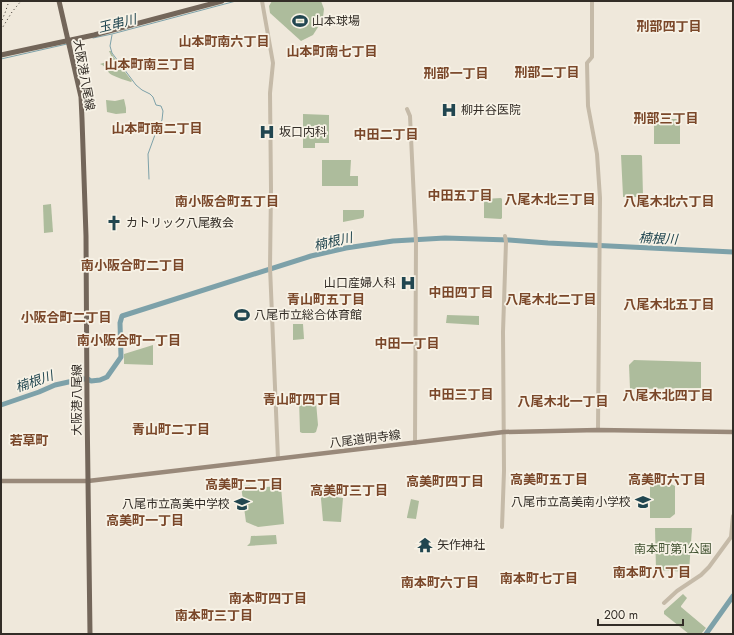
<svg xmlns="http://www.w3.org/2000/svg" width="734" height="635" viewBox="0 0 734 635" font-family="Jost,'Noto Sans JP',sans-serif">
<rect width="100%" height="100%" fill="#efe8db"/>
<!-- green -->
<g fill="#adbc9c">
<path d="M272,1H321L324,9L323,17L320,24L313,35L301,41L270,13L269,6Z"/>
<path d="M109,51H111C113,58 127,74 132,81L131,82C125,80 118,78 112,75C106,72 107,66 100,64L113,60Z"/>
<path d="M124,99L126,108V113L116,114L107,112L106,100L115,101Z"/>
<path d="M303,114L329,115V143H315V148H303Z"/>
<rect x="654" y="119" width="26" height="25"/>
<path d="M621,155H641L642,156L643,196L642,197H623V196Z"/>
<path d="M322,160H351L350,176H358V186H322Z"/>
<path d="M501,198L502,199V218L501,219L484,218V199Z"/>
<path d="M51,204L53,232L44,233L43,205Z"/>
<path d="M343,210H364V216L363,218L343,222Z"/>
<path d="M447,315L479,316V325L446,323Z"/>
<path d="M293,324H303L304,339L293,340Z"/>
<path d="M153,345V365L124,364V354Z"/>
<path d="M634,360L701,362V388L630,389L629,365Z"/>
<path d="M312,398L313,402H316L318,425L316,432L314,433H302L300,432L299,399Z"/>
<path d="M650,483H669L675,486V514L670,518H650Z"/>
<path d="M250,485V488L281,486L284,524L258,527L246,522L241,486Z"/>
<path d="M337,487L336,497L343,498L341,522L323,521L320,488Z"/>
<path d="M411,499L419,501L416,519L407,518V517Z"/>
<path d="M655,528H692L689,572L656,570Z"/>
<path d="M276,535L277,544L247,546L250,543L251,536Z"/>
<path d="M683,594L687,598L681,606V607L706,628L701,634H689L664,614V611Z"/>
</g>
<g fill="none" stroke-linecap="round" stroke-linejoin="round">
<!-- stream -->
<g stroke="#7da1a9" stroke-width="1">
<path d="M112,35L110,46L112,53L136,85L142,90L150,94L153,97L156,105L161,106L163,111L162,120L156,132L148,154L149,179"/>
<path d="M93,38L112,34L236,1"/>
<path d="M72,43L80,41"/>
<path d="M1,59L67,44"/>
</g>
<!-- river -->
<g stroke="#7da1a9" stroke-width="5">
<path d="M1,405L39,392L55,385L82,379H88L91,381L100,380L107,377L121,357L120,323L122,316L311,256L346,248L393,241L445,238L509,240L548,243L733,252"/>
<path d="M706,634L733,596"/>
</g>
<!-- tertiary -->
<g stroke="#c5baa8" stroke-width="4">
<path d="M262,1L273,63L270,93L271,189L270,267L278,459"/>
<path d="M592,1V57L587,63L588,106L597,154L600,198L598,430"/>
<path d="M407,109L410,116L416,242L415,443"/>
<path d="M502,527L504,471L503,332L506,242L505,236"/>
<path d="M664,603L677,591L701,575L709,567L731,537L733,516"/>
</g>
<!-- secondary -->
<path stroke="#99897a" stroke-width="4.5" d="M1,481H88L504,432L598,430L733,432"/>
<!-- primary -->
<g stroke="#73665a" stroke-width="5">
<path d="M59,1L81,97L82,119L86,236L87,404L90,634"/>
<path d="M1,55L94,35L222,1"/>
</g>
<!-- rail -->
<g stroke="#332d27" stroke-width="1" stroke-dasharray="1 3" stroke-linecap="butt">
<path d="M2,20L5,13L9,1"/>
<path d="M1,30L12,12L21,1"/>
</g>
</g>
<!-- icons -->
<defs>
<symbol id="stadium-bare" viewBox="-9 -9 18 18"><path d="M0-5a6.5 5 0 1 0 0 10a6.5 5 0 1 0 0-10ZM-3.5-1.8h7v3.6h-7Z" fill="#214650" stroke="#f7f2e6" stroke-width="2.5" paint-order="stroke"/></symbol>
<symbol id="hospital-bare" viewBox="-9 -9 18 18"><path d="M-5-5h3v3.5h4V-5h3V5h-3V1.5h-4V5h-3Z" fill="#214650" stroke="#f7f2e6" stroke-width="2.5" paint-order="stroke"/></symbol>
<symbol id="church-bare" viewBox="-9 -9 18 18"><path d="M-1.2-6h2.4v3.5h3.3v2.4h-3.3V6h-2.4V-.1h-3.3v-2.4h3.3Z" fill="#214650" stroke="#f7f2e6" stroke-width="2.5" paint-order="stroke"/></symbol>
<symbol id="school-bare" viewBox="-9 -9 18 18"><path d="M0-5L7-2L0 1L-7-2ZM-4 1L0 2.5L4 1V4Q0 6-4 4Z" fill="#214650" stroke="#f7f2e6" stroke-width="2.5" paint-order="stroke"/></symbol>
<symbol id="temple-bare" viewBox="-9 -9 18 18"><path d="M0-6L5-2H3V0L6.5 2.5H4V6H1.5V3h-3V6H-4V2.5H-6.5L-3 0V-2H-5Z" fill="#214650" stroke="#f7f2e6" stroke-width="2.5" paint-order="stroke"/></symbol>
</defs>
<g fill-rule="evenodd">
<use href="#stadium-bare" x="289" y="10" width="22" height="22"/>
<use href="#hospital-bare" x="438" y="99" width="22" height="22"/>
<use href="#hospital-bare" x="256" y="121" width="22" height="22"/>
<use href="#church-bare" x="103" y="212" width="22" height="22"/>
<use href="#hospital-bare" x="397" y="272" width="22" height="22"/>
<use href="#stadium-bare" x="231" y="304" width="22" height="22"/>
<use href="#school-bare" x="632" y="491" width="22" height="22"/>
<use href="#school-bare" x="231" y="493" width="22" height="22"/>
<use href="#temple-bare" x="414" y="534" width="22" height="22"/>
</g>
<g text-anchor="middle" stroke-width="3.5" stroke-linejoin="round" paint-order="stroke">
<!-- poi labels -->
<g font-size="12" fill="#332d27" stroke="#f7f2e6" text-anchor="start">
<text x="312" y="25">山本球場</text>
<text x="461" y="114">柳井谷医院</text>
<text x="279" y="136">坂口内科</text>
<text x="126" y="227">カトリック八尾教会</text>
<text x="396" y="287" text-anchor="end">山口産婦人科</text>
<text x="254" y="319">八尾市立総合体育館</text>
<text x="631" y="506" text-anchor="end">八尾市立高美南小学校</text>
<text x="230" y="508" text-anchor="end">八尾市立高美中学校</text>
<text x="437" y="549">矢作神社</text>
</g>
<!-- street labels -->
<g font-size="12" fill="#332d27" stroke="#f7f2e6">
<text transform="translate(84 75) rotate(80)" y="4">大阪港八尾線</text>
<text transform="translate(77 400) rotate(-90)" y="4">大阪港八尾線</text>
<text transform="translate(365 439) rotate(-7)" y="4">八尾道明寺線</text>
</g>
<!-- park labels -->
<g font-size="12" fill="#3e4f2e" stroke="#f7f2e6">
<text x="673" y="553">南本町第1公園</text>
</g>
<!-- water labels -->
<g font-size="13" font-style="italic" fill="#214650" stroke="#f7f2e6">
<text transform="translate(117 23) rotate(-14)" y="5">玉串川</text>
<text transform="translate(658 238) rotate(3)" y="5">楠根川</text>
<text transform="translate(333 241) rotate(-13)" y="5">楠根川</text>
<text transform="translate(34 381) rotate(-19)" y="5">楠根川</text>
</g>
<!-- neighbourhood labels -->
<g font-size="13" font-weight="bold" fill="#7a4729" stroke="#f7f2e6">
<text x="669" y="31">刑部四丁目</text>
<text x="224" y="46">山本町南六丁目</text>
<text x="332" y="56">山本町南七丁目</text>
<text x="150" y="69">山本町南三丁目</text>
<text x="547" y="77">刑部二丁目</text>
<text x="456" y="78">刑部一丁目</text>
<text x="666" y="123">刑部三丁目</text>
<text x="157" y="133">山本町南二丁目</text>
<text x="386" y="139">中田二丁目</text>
<text x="460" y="200">中田五丁目</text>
<text x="550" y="204">八尾木北三丁目</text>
<text x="227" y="206">南小阪合町五丁目</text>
<text x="669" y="206">八尾木北六丁目</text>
<text x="133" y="270">南小阪合町二丁目</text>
<text x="461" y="297">中田四丁目</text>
<text x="326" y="304">青山町五丁目</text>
<text x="551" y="304">八尾木北二丁目</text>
<text x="669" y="309">八尾木北五丁目</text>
<text x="66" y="322">小阪合町二丁目</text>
<text x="129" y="345">南小阪合町一丁目</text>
<text x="407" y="348">中田一丁目</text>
<text x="461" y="399">中田三丁目</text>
<text x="668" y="400">八尾木北四丁目</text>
<text x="302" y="404">青山町四丁目</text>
<text x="563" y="406">八尾木北一丁目</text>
<text x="171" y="434">青山町二丁目</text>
<text x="29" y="445">若草町</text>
<text x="549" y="484">高美町五丁目</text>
<text x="667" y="484">高美町六丁目</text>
<text x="445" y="486">高美町四丁目</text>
<text x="244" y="489">高美町二丁目</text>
<text x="349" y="495">高美町三丁目</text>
<text x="145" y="525">高美町一丁目</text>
<text x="652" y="577">南本町八丁目</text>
<text x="539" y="583">南本町七丁目</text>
<text x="440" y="587">南本町六丁目</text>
<text x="268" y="603">南本町四丁目</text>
<text x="214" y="620">南本町三丁目</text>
</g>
</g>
<!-- border -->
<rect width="734" height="635" fill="none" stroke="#332d27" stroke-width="4"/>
<!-- scale -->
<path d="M598 619v6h85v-6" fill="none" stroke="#332d27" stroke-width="2"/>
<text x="604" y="619" font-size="12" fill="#332d27" stroke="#f7f2e6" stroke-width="3" paint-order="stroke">200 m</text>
</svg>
